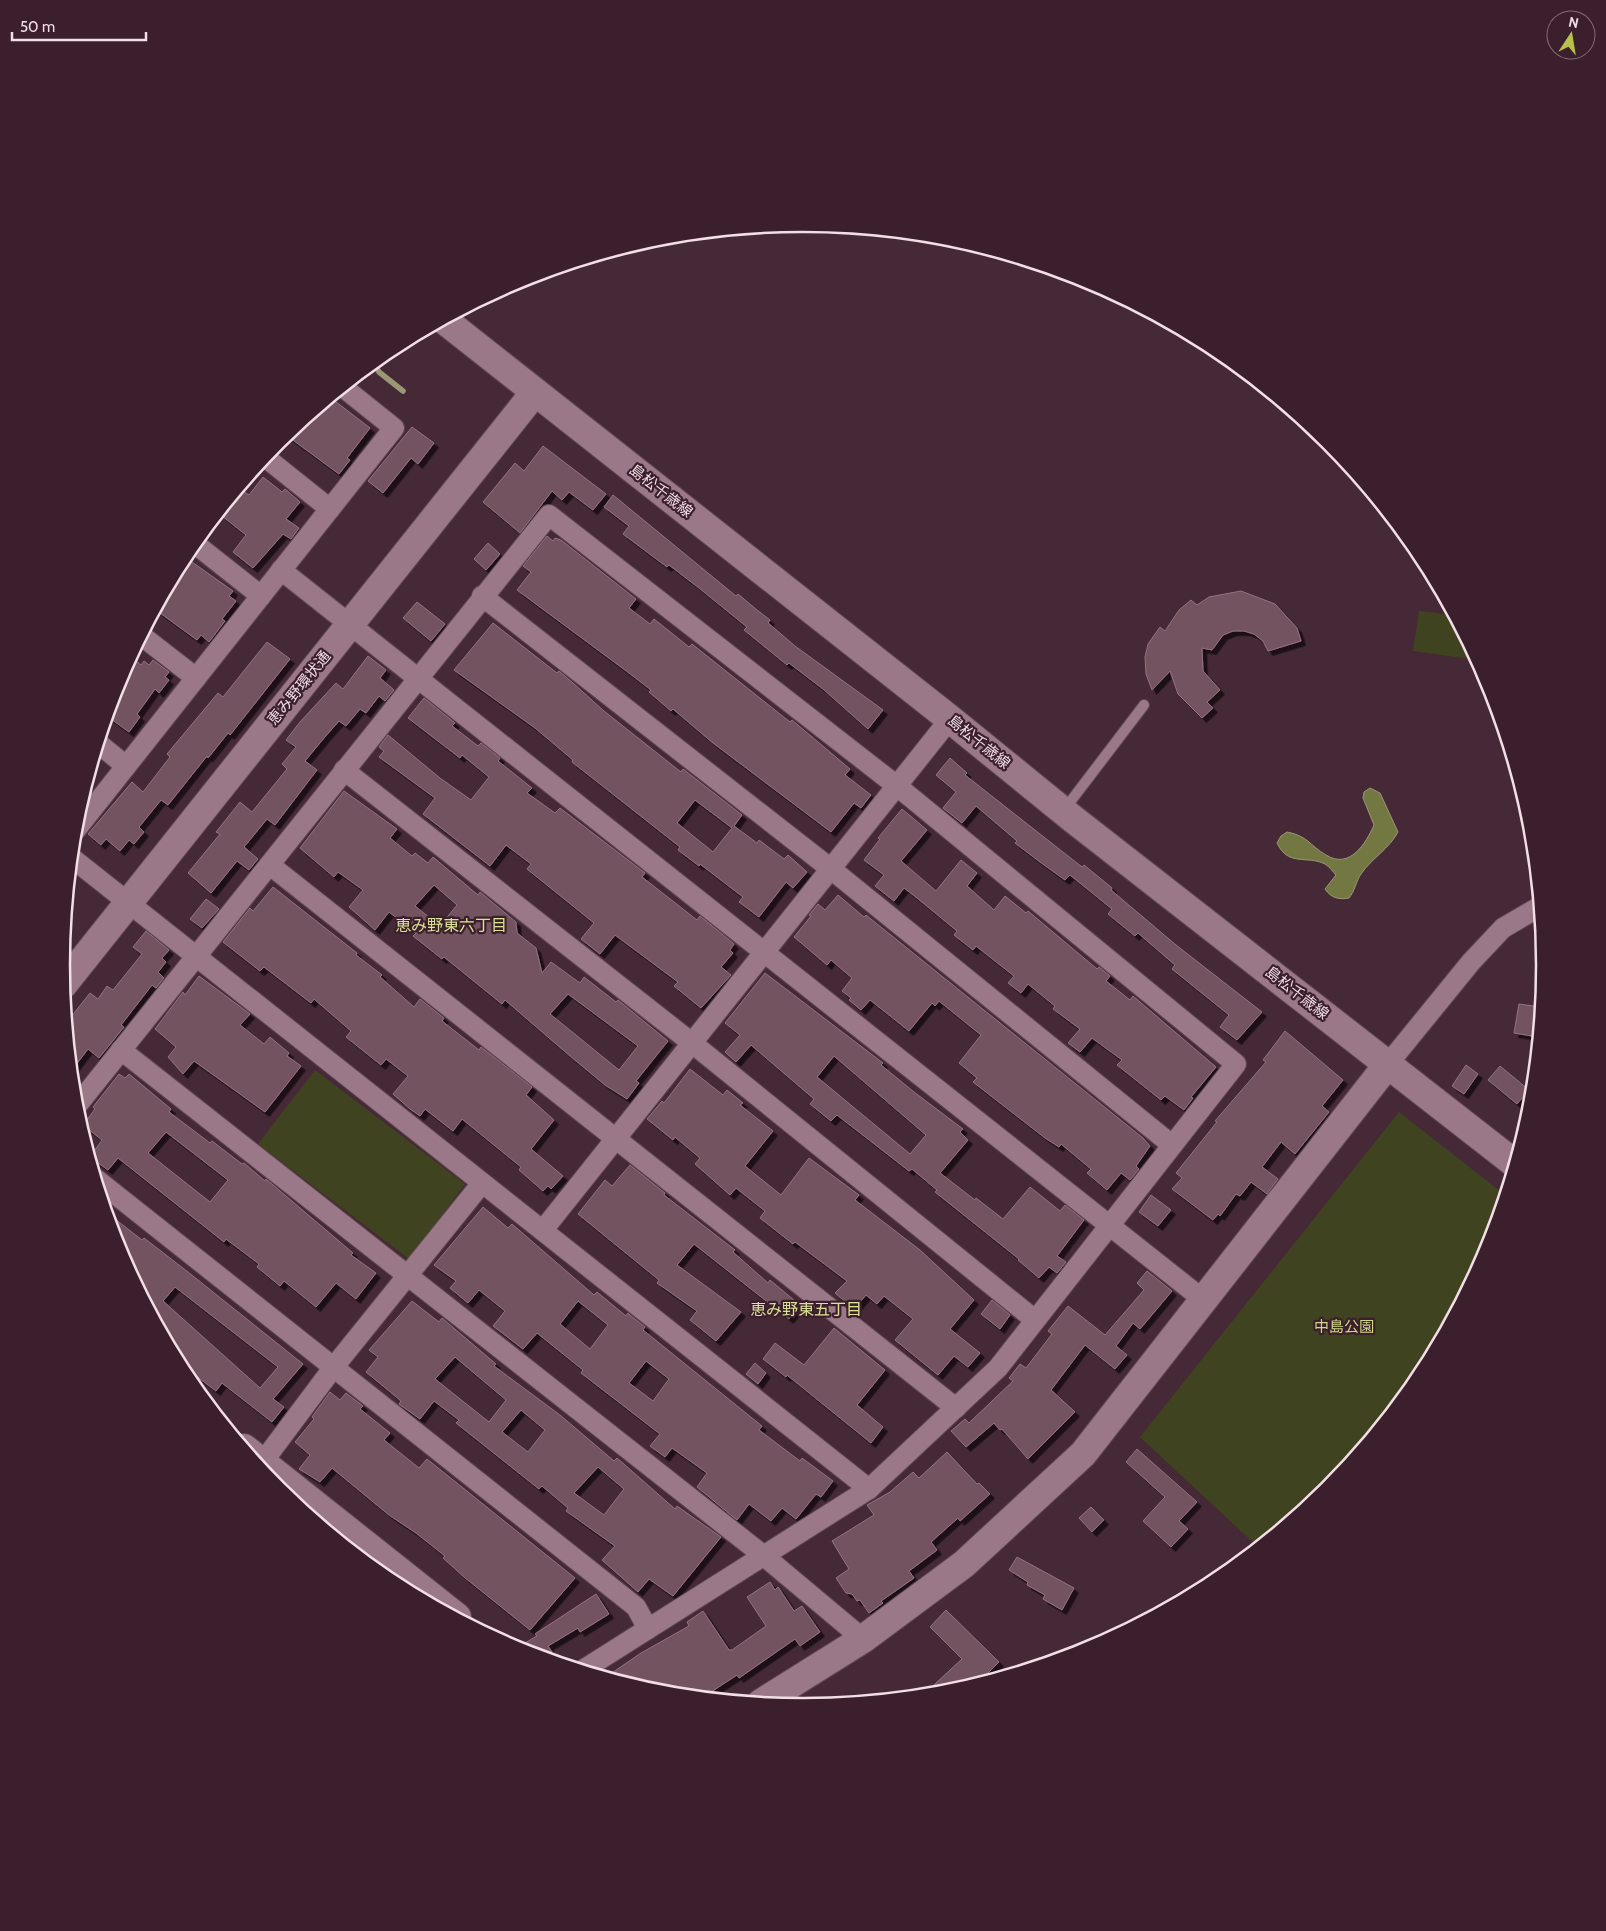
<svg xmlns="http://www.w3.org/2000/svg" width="1606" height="1931" viewBox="0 0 1606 1931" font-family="Cabin,'Noto Sans JP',sans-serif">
<defs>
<filter id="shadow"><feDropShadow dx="4.5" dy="4.5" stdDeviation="0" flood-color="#0009"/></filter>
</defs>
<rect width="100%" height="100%" fill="#462936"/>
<!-- green -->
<g fill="#3f4320">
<path d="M1419,611L1453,615L1473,653H1470V659L1413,651Z"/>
<path d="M315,1070L465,1184L409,1259L258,1144Z"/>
<path d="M1399,1112L1505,1195L1488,1250L1420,1378L1327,1490L1258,1547L1140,1437Z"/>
</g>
<!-- water -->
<path fill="#737843" stroke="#999774" d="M1370,788L1380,793L1398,832C1389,849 1372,858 1361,874C1356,881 1355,891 1349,898C1339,900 1331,898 1325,889L1336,875C1333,872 1329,866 1325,864C1307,855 1288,867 1277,843L1281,836L1287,832C1308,836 1309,845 1326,855C1350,870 1366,843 1374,825L1363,798L1364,792Z"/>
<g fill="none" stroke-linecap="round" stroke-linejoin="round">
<!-- stream -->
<path stroke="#999774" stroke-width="5.5" d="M374,363L379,372L403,391"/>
</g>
<!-- building -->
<g fill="#735260" stroke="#947281" fill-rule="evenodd" filter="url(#shadow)">
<path d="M331,398L370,428L347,458L350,460L339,474L286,435Z"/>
<path d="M412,427L434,443L418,464L411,458L383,493L368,481Z"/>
<path d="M543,446L606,494L593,510L569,492L562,500L552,491L520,533L483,502L515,463L524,471Z"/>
<path d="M263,477L282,492L285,489L300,502L286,519L299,528L291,539L283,534L253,568L233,552L246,535L222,516L243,491L249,495Z"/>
<path d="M613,495L736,596L738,594L757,610L770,620L768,623L795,646L883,710L868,729L823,689L789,663L787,665L744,630L747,627L699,588L669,565L667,567L623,534L629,526L604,507Z"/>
<path d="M547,536L553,541L555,538L561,540L636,599L629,608L650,624L654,619L689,647L692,644L790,722L792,720L850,769L845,775L871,795L861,808L854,803L831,832L713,743L673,709L671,711L649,692L651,690L629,673L517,590L531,572L523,566Z"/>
<path d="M488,543L500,554L486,570L474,559Z"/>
<path d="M185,557L233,591L229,596L236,601L222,619L225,621L209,642L201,635L197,640L156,610Z"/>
<path d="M1241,591L1275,604L1297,628L1301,641L1268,651L1263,641L1254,634L1244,631H1233L1223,635L1212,650L1202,648L1203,671L1220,690L1207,702L1213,708L1202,718L1178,694L1170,671L1152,690L1146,674L1145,657L1148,644L1160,627L1165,631L1179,610L1191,600L1197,605L1209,597Z"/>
<path d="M417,602L445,624L431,641L403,618Z"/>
<path d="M493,623L557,673L559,671L573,683L604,711L681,772L683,769L742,815L734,826L757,843L759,840L784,859L788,855L807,872L793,888L786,882L759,917L739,902L743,897L700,864L699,866L678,850L680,847L572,762L573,760L535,728L454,670ZM695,800L732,828L713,852L677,823Z"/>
<path d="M267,642L290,659L230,735L228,733L208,758L207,756L168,805L161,800L139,827L144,832L134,844L129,840L120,851L106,839L101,845L88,834L132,782L143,792L170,757L167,754L218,693L223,697Z"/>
<path d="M368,656L386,670L380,678L394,690L385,701L379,696L366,713L360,709L346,726L339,721L324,738L305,761L317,770L275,825L267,819L244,847L258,859L249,870L237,861L211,893L188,873L220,834L216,832L240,802L252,812L287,769L282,764L296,747L286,740L300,722L336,683L343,689Z"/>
<path d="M131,657L141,665L144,661L149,665L153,660L169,672L165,677L169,680L159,693L155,689L137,714L140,717L129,732L107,716L110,707L126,685L120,678Z"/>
<path d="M424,698L455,723L452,726L478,746L481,743L500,758L498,761L532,788L527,793L555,813L560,808L645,873L642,877L697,920L700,916L734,944L730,950L733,953L721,967L731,975L701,1008L674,986L678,982L615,935L600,954L581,939L594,923L527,869L531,864L506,845L490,866L423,814L435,798L379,757L384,751L379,747L388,735L440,778L471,800L489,777L462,755L460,758L408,718Z"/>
<path d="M950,758L967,773L965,775L1082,867L1084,865L1112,888L1111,890L1176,945L1262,1012L1237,1040L1220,1027L1229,1015L1172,969L1175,965L1138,933L1135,936L1108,914L1112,909L1070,875L1065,880L1040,862L1015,843L1017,841L976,806L962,823L943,808L956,792L936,775Z"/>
<path d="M344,791L397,829L390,838L412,856L415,853L428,863L433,857L478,895L480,892L516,922L517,933L536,948L542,973L551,962L580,983L584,977L616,1002L618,1000L668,1041L636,1081L639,1083L627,1099L605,1085L570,1056L505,1000L502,1004L444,957L442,959L413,936L416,933L389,912L375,930L349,907L363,890L338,872L334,877L300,848ZM434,885L457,905L440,926L415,906ZM568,994L638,1046L619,1070L550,1014Z"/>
<path d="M902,809L927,830L901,861L936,891L961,860L977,873L967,886L994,910L1005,896L1026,913L1028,911L1097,969L1099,967L1110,976L1106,981L1130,1000L1133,996L1216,1067L1191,1097L1193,1098L1184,1110L1165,1096L1161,1100L1117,1065L1122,1060L1092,1038L1080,1052L1068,1043L1080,1029L1053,1009L1055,1006L1028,984L1021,993L1008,983L1014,976L976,946L973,950L954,935L957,931L917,898L904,888L894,901L875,886L884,875L864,860L880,839L878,838Z"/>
<path d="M273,887L357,953L356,955L382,975L380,977L414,1007L420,999L444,1018L442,1021L479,1050L481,1047L532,1087L526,1095L554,1120L531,1149L563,1176L551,1189L548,1186L543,1191L519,1170L521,1167L462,1119L453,1131L425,1109L420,1116L410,1109L393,1094L408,1076L386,1059L381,1065L346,1037L351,1031L314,999L311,1003L264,967L260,971L223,942L250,908L253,911Z"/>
<path d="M838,895L864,917L866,915L1143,1138L1150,1146L1136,1166L1139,1169L1130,1180L1121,1173L1107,1190L1087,1173L1091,1169L1061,1144L1059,1147L1045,1138L973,1082L977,1078L959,1063L981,1035L939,1001L935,1006L932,1003L909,1031L870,1000L861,1010L849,1000L851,998L842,991L852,978L831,960L827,965L794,937L811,916L809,915L818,904L825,910Z"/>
<path d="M206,899L219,909L202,928L190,919Z"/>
<path d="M146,931L169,950L162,958L166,962L158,972L164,978L156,988L152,985L121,1025L124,1027L99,1058L88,1049L72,1070L67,1022L90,993L98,999L107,986L113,990L142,954L133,947Z"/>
<path d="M765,973L883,1063L881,1065L914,1092L963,1129L960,1132L968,1140L940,1173L975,1200L976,1198L1003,1219L1030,1187L1060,1211L1065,1205L1084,1220L1057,1256L1066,1262L1057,1273L1049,1267L1039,1278L1018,1260L1019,1259L935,1192L937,1190L912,1169L909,1171L837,1115L831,1121L810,1104L814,1099L751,1045L736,1062L725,1052L740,1035L725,1023ZM834,1056L926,1135L910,1154L817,1077Z"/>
<path d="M199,976L250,1014L240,1025L264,1044L270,1037L289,1053L287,1056L301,1066L265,1112L194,1061L183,1074L168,1057L176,1047L155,1029L183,992L185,995Z"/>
<path d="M1519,1004L1541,1007L1538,1037L1514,1033Z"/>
<path d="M1285,1031L1343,1080L1322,1106L1329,1112L1295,1154L1281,1142L1262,1167L1278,1179L1267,1194L1251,1182L1240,1196L1236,1194L1220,1216L1218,1214L1213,1220L1172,1189L1182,1178L1176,1173L1217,1122L1215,1121L1266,1062L1263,1060Z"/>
<path d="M1466,1065L1478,1074L1464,1094L1452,1086Z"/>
<path d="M1500,1066L1529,1090L1517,1104L1488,1080Z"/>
<path d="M690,1069L723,1095L727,1090L743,1103L740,1105L773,1131L745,1166L781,1195L809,1158L859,1195L855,1200L920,1250L974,1300L950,1329L980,1353L968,1367L954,1356L938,1375L895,1340L913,1319L884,1296L877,1304L866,1295L854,1309L835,1293L847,1281L795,1242L793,1244L760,1218L765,1211L736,1188L730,1195L695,1164L700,1158L675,1137L673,1140L647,1119L662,1101L664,1103Z"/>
<path d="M119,1074L125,1078L129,1074L171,1109L169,1112L210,1143L212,1141L242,1164L244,1163L265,1181L266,1179L353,1253L351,1255L376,1273L356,1299L336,1283L316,1307L284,1281L280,1286L257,1267L259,1264L226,1239L224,1242L118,1158L108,1170L90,1157L102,1140L83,1125L95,1109L93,1107ZM166,1132L228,1180L210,1202L148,1153Z"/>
<path d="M630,1165L665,1193L664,1195L735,1250L733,1252L768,1283L770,1280L800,1305L789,1319L694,1244L677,1265L741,1312L716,1341L690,1320L697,1311L657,1283L659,1280L578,1214L605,1180L612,1186Z"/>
<path d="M1151,1195L1171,1210L1158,1226L1139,1212Z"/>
<path d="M483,1207L508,1228L512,1224L594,1295L597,1292L626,1316L628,1313L631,1316L645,1327L643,1330L762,1426L759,1430L800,1461L802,1458L833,1481L821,1497L816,1494L796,1519L782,1508L771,1521L749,1504L737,1520L697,1487L707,1473L672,1448L665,1457L650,1446L660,1434L581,1373L583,1370L537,1333L523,1349L493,1326L505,1311L479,1290L468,1303L450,1288L456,1281L434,1265ZM578,1301L608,1325L590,1349L560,1324ZM646,1361L669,1379L653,1401L629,1383Z"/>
<path d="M106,1212L142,1240L144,1238L188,1272L303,1364L273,1399L284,1407L272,1422L222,1383L216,1391L187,1369L184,1373L174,1355L178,1350L167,1341L118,1249ZM175,1287L278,1367L260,1388L163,1301Z"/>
<path d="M1147,1271L1172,1291L1140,1329L1133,1323L1116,1346L1127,1355L1115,1369L1085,1345L1051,1390L1075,1412L1028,1459L1002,1429L1000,1430L994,1423L966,1447L951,1431L965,1419L969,1423L1013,1381L1009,1378L1020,1364L1026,1368L1052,1334L1048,1331L1068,1306L1105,1335L1144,1290L1137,1283Z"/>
<path d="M992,1300L1010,1315L1000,1329L981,1314Z"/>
<path d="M412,1301L439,1322L442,1318L496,1364L494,1366L560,1415L614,1461L617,1458L675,1509L677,1506L721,1537L673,1596L649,1579L638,1592L602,1560L615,1546L566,1511L568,1508L542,1486L539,1489L456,1423L459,1420L434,1401L420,1419L399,1404L401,1401L366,1372L378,1357L369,1350ZM455,1357L506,1400L489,1422L435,1379ZM521,1410L545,1430L528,1452L502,1432ZM598,1467L624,1489L604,1515L574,1493Z"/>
<path d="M834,1328L885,1370L857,1405L883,1427L871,1443L787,1375L786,1377L763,1359L775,1343L804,1365Z"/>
<path d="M755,1363L766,1373L758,1384L746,1374Z"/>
<path d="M330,1392L340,1400L346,1393L363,1406L360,1409L390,1433L384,1440L419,1468L427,1459L575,1578L530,1630L464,1577L443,1558L445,1556L416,1533L389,1515L332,1468L320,1482L299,1469L310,1455L295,1442L314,1419L312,1417Z"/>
<path d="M1137,1449L1197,1502L1179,1521L1188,1529L1171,1547L1143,1521L1165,1497L1126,1462Z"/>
<path d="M947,1452L977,1484L979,1483L990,1494L960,1521L958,1518L931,1542L937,1550L909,1571L914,1578L881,1601L883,1603L869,1613L860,1600L857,1601L852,1594L846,1593L836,1578L849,1569L832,1541L874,1515L867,1505L890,1492L913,1472L919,1478Z"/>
<path d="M1091,1507L1104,1520L1092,1532L1079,1518Z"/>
<path d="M1017,1557L1074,1588L1062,1610L1043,1599L1045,1595L1027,1585L1028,1582L1009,1570Z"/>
<path d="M770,1582L775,1590L778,1587L794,1611L802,1606L820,1632L800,1646L795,1639L739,1678L737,1675L711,1692L716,1699L658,1693L606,1677L641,1653L689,1626L687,1622L703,1611L729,1650H732L766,1626L747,1597Z"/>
<path d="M596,1594L609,1614L580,1632L578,1628L548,1646L552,1652L543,1658L529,1654L523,1644L537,1636L535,1634Z"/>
<path d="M946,1610L999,1662L977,1684L947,1693L923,1695L962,1659L930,1627Z"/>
</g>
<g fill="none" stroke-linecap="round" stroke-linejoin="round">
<defs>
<path id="lane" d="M1064,810L1144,705"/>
<g id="street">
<path d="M265,457L330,509"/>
<path d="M194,543L261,596"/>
<path d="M281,570L1205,1301"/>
<path d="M482,596L831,869L1172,1145"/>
<path d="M142,636L196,678"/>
<path d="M99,744L126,766"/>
<path d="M344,770L692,1043L1035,1320"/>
<path d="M74,832L394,428L344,388"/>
<path d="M72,858L869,1489"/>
<path d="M270,865L956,1408"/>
<path d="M121,1050L764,1556L863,1639"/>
<path d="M1388,1064L1471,962L1503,928L1539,907"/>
<path d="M75,1108L549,515L897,786L1236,1064L998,1368L869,1489L583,1670"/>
<path d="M96,1179L636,1607L648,1629"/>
<path d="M543,1230L950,719"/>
<path d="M259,1467L333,1368L482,1183"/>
</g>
<g id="secondary">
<path d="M444,320L950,719L1073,819L1514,1163"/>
<path d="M63,985L535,392"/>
<path d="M244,1448L457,1617"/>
<path d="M761,1703L863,1639L964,1564L1083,1454L1388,1064"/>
</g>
</defs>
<!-- lane casing -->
<use href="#lane" stroke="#5f4752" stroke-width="12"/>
<!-- street casing -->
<use href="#street" stroke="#5f4752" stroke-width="22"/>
<!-- secondary casing -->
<use href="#secondary" stroke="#5f4752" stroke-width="30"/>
<!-- lane -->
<use href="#lane" stroke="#9b7887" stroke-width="10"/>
<!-- street -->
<use href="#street" stroke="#9b7887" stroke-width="20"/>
<!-- secondary -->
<use href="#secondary" stroke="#9b7887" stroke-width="28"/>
</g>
<g text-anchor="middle" stroke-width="4.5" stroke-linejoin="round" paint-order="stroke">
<!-- street labels -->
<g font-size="15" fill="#f2dfe6" stroke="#3c1f2c">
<text transform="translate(661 491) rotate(38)" y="5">島松千歳線</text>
<text transform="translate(299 688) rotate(-51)" y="5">恵み野環状通</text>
<text transform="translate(979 742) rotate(39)" y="5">島松千歳線</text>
<text transform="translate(1297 993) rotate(38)" y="5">島松千歳線</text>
</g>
<!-- park labels -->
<g font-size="15" fill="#cdd784" stroke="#3c1f2c">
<text x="1344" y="1332">中島公園</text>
</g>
<!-- neighbourhood labels -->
<g font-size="16" fill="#d9e295" stroke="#3c1f2c">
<text x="451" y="931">恵み野東六丁目</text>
<text x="806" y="1315">恵み野東五丁目</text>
</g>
</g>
<!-- crop -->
<path d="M0 0H1606V1931H0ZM70 965a733 733 0 1 1 1466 0a733 733 0 1 1-1466 0Z" fill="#3c1f2c" fill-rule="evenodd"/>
<path fill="none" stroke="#f2dfe6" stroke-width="2.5" d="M70 965a733 733 0 1 1 1466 0a733 733 0 1 1-1466 0Z"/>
<!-- north arrow -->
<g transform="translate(1571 35) rotate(12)"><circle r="24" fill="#3c1f2c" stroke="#856c76"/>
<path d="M0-4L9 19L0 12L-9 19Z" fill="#b7c148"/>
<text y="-8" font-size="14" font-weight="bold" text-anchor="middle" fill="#f2dfe6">N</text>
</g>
<!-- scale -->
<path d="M12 32v8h134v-8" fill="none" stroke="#f2dfe6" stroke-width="2.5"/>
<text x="20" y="32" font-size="15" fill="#f2dfe6" stroke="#3c1f2c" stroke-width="4" paint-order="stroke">50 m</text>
</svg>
